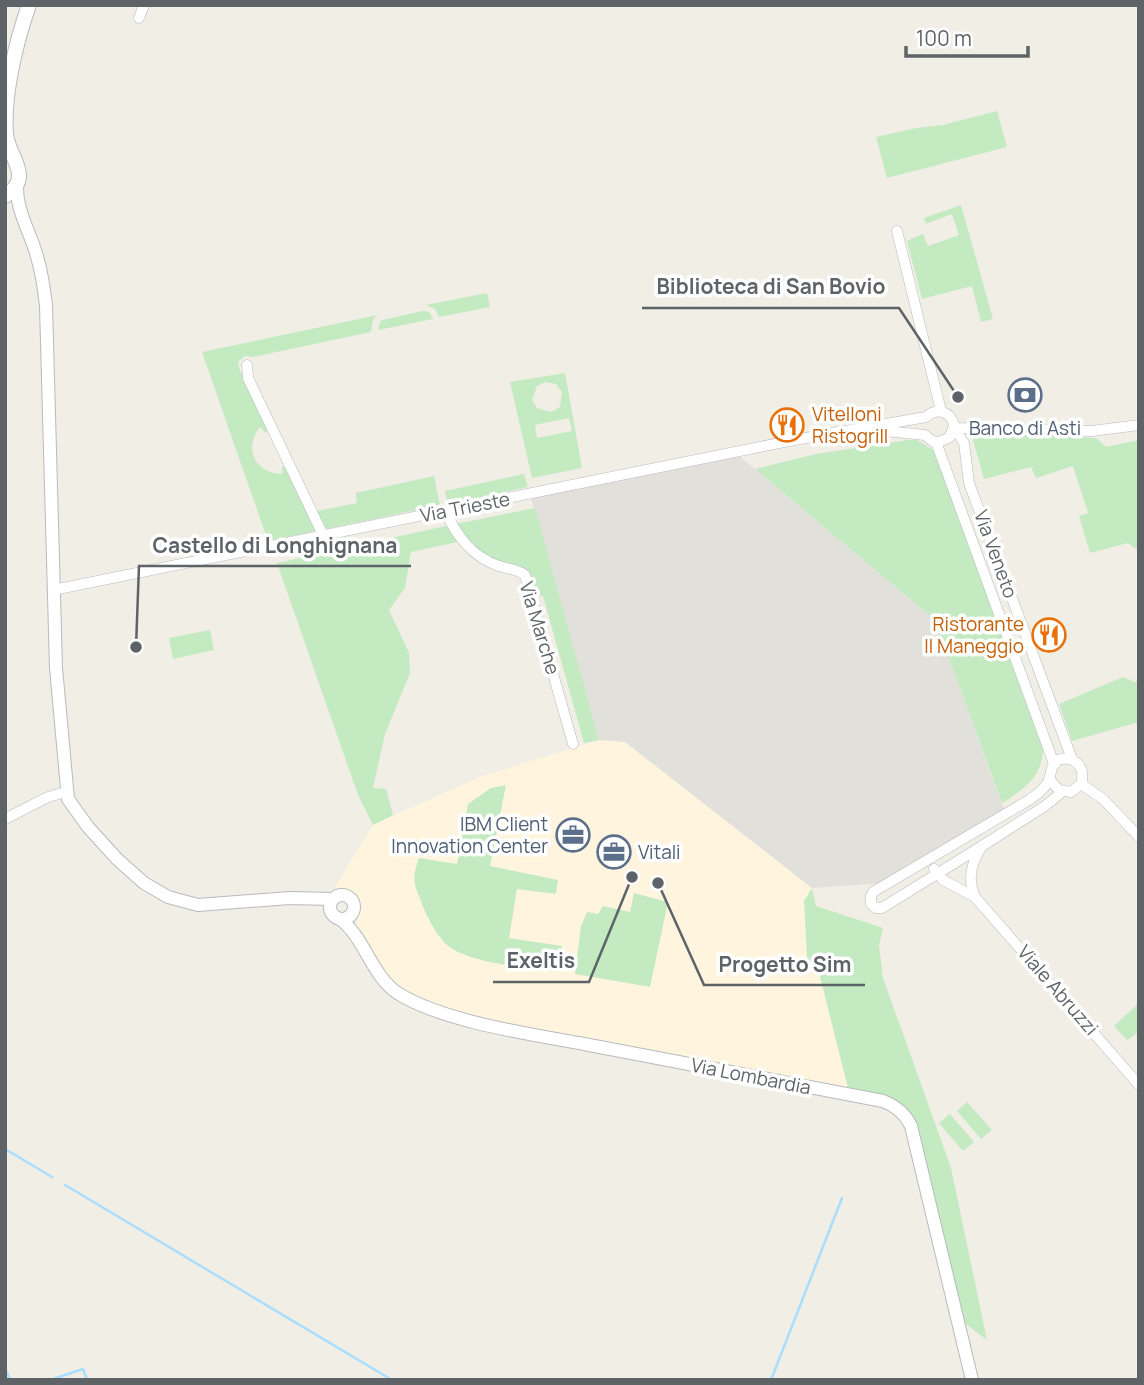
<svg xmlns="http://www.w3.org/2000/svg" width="1144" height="1385" viewBox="0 0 1144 1385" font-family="Manrope,sans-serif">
<rect width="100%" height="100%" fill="#f1eee6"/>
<!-- commercial -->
<path fill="#fff5de" d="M599,740L625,742L812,888L804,901L818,972L849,1092L522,1030L436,1008L403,992L387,980L357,932L356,902L350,894L335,887L373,825L480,777Z"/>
<!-- industrial -->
<path fill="#e2e0db" d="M738,455L935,620L1004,810L884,883L812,888L625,742L599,740L531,498Z"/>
<!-- green -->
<g fill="#c4eac2" fill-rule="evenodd">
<path d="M997,111L1007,147L887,178L876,137L916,128L943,125Z"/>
<path d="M961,205L993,319L981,322L972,286L922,299L907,241L923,234L928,246L959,235L952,214L926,224L924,218Z"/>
<path d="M487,293L490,307L439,317L435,309L426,305Z"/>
<path d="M422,311L429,312L433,319L378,330L380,322L383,320Z"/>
<path d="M378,315L373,319L371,332L253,357L245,356L238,362L239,368L268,430L266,433L260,427C243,449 255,473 282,474V467H286L316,531L268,541L202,352Z"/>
<path d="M565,373L582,468L532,478L510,382ZM546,382L556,384L562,392L560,407L551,412L537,408L532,400L537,386ZM569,418L572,431L537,438L535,425Z"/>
<path d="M976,433L1096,438L1106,447L1139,440V551L1128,543L1090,553L1079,516L1088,513L1073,466L1036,478L1031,467L984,479L973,440Z"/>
<path d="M908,440H917L935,451L1043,750C1042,777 1023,790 1002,803L935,620L755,469L816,454Z"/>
<path d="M524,474L528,487L448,504L445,491Z"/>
<path d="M434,476L440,505L326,529L317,511L357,503L356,493Z"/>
<path d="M535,508L599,740L584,743L543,596H536L529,572L486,556L469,543L456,524Z"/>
<path d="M446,526L457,542L411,552L405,588L389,610L409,653L410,673L385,734L373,788L386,789L393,815L373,825L358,795L277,563Z"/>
<path d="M210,630L214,650L173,659L169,638Z"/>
<path d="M1123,677L1135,682L1139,681V722L1072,741L1059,704Z"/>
<path d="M506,785L490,866L558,880L556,894L517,889L509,938L562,946L558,972C528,967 464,964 444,942C435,932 427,917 422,904C414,882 411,881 419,858L457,864L468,804L491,788Z"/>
<path d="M812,888L816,906L883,928L879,945L883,978L951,1168L987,1340L962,1321L911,1115L849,1092L819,972L807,958L804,901Z"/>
<path d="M634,893L668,902L650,987L575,974L581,926L587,912L598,914L603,906L630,912Z"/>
<path d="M1139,1003V1032L1127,1040L1114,1026Z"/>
<path d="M967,1102L992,1130L981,1139L957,1111Z"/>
<path d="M950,1114L974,1142L963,1151L939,1123Z"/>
</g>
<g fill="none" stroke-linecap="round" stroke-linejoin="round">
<!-- stream -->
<g stroke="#a9deff" stroke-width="2.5">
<path d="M5,1149L52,1177"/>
<path d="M65,1185L392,1380"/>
<path d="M7,1372L10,1380"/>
<path d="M50,1380L83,1369L87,1380"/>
<path d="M771,1380L842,1198"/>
</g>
<defs>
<g id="minor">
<path d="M139,18L144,5"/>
<path d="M897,231L941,411"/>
<path d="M247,365L248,378L323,535"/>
<path d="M954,428L964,443L969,483L1072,759"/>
<path d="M954,428L1092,431L1139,425"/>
<path d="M936,442L1054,764"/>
<path d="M445,511C457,536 472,557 499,566C508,569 518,569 525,575L573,744"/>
<path d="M53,590L794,440L926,417C937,407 950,411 954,425L950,437L939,442L932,441L925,435L886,431L836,432"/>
<path d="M1081,784L1103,799L1139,837"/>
<path d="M5,819L48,797L66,792"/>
<path d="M982,846L882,908H876L871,904V896L873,892L1029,800C1036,795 1044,790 1048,782C1052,774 1049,768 1058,760C1075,755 1086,767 1081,784L1071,792L1059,790L1050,780"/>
<path d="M934,869L943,880L975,897L1139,1085"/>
<path d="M975,897C967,879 971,863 982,846L1045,806L1062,792"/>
</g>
<g id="tertiary">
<path d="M17,185C16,209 28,228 35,250C41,268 44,287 46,306L56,668L68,799L88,827L117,859L144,883L168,897L198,905L290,898L333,899"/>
<circle cx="342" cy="907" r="12"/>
<path d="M340,919C366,939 371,976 399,994C445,1022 530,1034 584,1044C684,1063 783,1082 883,1101C896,1106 905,1113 911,1126L972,1380"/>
</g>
<path id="secondary" d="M5,196C35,177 8,157 6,134C3,95 16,42 29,5"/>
</defs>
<!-- minor casing -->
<use href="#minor" stroke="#b7babe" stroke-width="11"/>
<!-- tertiary casing -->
<use href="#tertiary" stroke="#b7babe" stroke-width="14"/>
<!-- secondary casing -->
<use href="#secondary" stroke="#b8bcc1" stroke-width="16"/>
<!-- minor -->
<use href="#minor" stroke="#fff" stroke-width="10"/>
<!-- tertiary -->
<use href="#tertiary" stroke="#fff" stroke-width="12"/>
<!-- secondary -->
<use href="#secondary" stroke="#fff" stroke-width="14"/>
</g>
<!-- icons -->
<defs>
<symbol id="bank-ring" viewBox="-11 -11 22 22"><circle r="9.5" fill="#fff" stroke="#5c6f8a" stroke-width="1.5"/><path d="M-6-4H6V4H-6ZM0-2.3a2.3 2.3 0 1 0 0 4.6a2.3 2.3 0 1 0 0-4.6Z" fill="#5c6f8a"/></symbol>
<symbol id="restaurant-ring" viewBox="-11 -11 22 22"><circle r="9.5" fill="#fff" stroke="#e8710a" stroke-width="1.5"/><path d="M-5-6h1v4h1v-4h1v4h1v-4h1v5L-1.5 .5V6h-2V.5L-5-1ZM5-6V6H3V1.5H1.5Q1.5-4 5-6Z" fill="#e8710a"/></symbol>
<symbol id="office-ring" viewBox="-11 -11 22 22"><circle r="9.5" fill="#fff" stroke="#5c6f8a" stroke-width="1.5"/><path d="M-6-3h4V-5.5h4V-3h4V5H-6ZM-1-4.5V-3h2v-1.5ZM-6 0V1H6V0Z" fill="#5c6f8a"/></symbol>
</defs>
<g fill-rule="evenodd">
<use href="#bank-ring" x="1006" y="376" width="38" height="38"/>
<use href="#restaurant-ring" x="768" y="406" width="38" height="38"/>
<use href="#restaurant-ring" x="1030" y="616" width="38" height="38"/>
<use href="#office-ring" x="554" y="816" width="38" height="38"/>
<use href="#office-ring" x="595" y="833" width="38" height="38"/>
</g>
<g text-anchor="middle" stroke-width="7" stroke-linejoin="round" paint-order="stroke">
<!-- food labels -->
<g font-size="19" fill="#c56008" stroke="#fff" text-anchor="start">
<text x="812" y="421">Vitelloni<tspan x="812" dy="22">Ristogrill</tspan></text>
<text x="1024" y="631" text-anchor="end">Ristorante<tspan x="1024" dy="22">Il Maneggio</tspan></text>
</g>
<!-- service labels -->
<g font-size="19" fill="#4e5e75" stroke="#fff">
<text x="1025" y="435">Banco di Asti</text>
<text x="548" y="831" text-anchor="end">IBM Client<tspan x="548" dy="22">Innovation Center</tspan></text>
<text x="638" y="859" text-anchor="start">Vitali</text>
</g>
<!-- street labels -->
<g font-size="19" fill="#5e6368" stroke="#fff">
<text transform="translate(465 507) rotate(-11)" y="7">Via Trieste</text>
<text transform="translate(996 554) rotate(70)" y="7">Via Veneto</text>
<text transform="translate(540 628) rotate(73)" y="7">Via Marche</text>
<text transform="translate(1058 990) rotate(49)" y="7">Viale Abruzzi</text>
<text transform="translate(751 1076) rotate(11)" y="7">Via Lombardia</text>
</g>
</g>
<!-- callouts -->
<path fill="none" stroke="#5e6368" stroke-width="2.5" d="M958 397L899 308H642M136 647L139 566H411M632 877L589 982H493M658 883L704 985H865"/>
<g fill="#5e6368" stroke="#fff" stroke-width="2.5">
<circle cx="958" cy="397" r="7"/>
<circle cx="136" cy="647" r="7"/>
<circle cx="632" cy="877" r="7"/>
<circle cx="658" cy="883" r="7"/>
</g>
<g font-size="21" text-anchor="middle" font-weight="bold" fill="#5e6368" stroke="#fff" stroke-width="7" stroke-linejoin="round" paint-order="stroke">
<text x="771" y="294">Biblioteca di San Bovio</text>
<text x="275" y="553">Castello di Longhignana</text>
<text x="541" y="968">Exeltis</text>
<text x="785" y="972">Progetto Sim</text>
</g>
<!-- border -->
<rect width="1144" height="1385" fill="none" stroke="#5e6368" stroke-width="14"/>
<!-- scale -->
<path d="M906 46v10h122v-10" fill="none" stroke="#5e6368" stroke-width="3.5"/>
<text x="916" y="46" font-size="21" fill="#5e6368" stroke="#ffffff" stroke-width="5" paint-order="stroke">100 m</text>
</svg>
